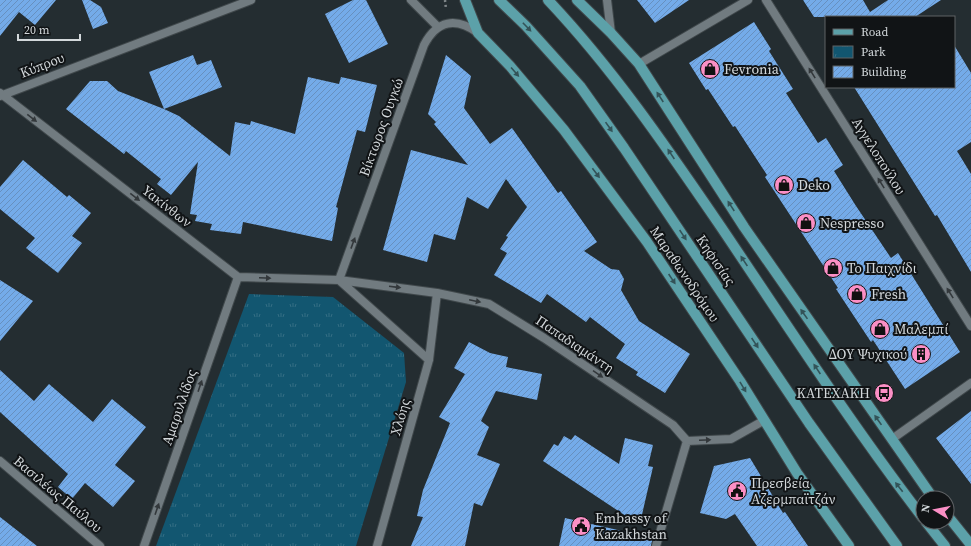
<svg xmlns="http://www.w3.org/2000/svg" width="971" height="546" font-family="'Source Serif 4',serif">
<style>
.park{fill:url(#park-tufts)}
.building{fill:url(#building-hatch)}
.lines{fill:none;stroke-linecap:round;stroke-linejoin:round}
.pedestrian-casing{stroke:#40484b;stroke-width:10}
.minor-casing{stroke:#40484b;stroke-width:10}
.tertiary-casing{stroke:#40484b;stroke-width:10}
.primary-casing{stroke:#40484b;stroke-width:12}
.path{stroke:#80878a;stroke-width:2.5;stroke-dasharray:2 3;stroke-linecap:butt}
.pedestrian{stroke:#717b80;stroke-width:8}
.minor{stroke:#717b80;stroke-width:8}
.tertiary{stroke:#717b80;stroke-width:8}
.primary{stroke:#5ca1a9;stroke-width:10}
.oneway{fill:#335358}
.oneway2{fill:#33383b}
.labels{text-anchor:middle;stroke-width:4;stroke-linejoin:round;paint-order:stroke}
.street-label{font-size:14px;fill:#d3d8db;stroke:#111416}
.poi-label{font-size:14px;fill:#d3d8db;stroke:#111416;text-anchor:start}
</style>
<defs>
<pattern id="park-tufts" width="24" height="20" patternUnits="userSpaceOnUse"><rect width="24" height="20" fill="#125670"/><path d="M3 7l-1-3M5 7V3M7 7l1-3M15 17l-1-3M17 17v-4M19 17l1-3" fill="none" stroke="#346e84"/></pattern>
<pattern id="building-hatch" width="6" height="6" patternUnits="userSpaceOnUse"><rect width="6" height="6" fill="#74abe9"/><path d="M-1 1l2-2M0 6l6-6M5 7l2-2" fill="none" stroke="#6790bf"/></pattern>
</defs>
<rect width="100%" height="100%" fill="#242d31"/>
<path class="park" d="M249,294l84,3 71,56 2,29 -50,164h-200z"/>
<path class="building" d="M0,0h56l-21,25 -16,-13 -19,24z
M82,0h8l11,7 7,16 -15,6z
M353,0h13l22,44 -39,19 -24,-49z
M637,0h52l-34,23z
M803,0h60l7,12 18,-12h53l-26,17h-101z
M754,22l17,27 -2,2 24,38 -7,4 32,50 8,-5 17,27 -9,6 22,35 35,52 7,-5 62,99 -55,37 -32,-49 -2,2 -35,-53 2,-1 -73,-111 2,-2 -32,-49 -2,1 -25,-38 -2,1 -17,-27z
M954,45l17,28v69l-14,9 14,23v98l-34,-57 -2,1 -81,-129h100z
M193,55l4,10 14,-5 11,27 -58,22 15,7 51,40 5,-34 15,3 1,-4 44,13 13,-57 31,7 2,-7 36,8 -12,47 -8,-2 -21,77 2,1 -6,33 -89,-19 -2,12 -31,-4 2,-6 -17,-3 2,-6 -7,-1 8,-52 -27,33 -14,-11 4,-5 -35,-28 -2,3 -58,-45 24,-28h17l11,10 46,18 -15,-37z
M446,55l25,21 -7,32 26,36 22,-16 46,65 3,-2 36,51 -13,9 27,18 8,1 5,9 -3,11 18,31 51,33 -25,39 -29,-18 2,-3 -22,-14 9,-14 -35,-27 -4,5 -39,-28 -6,9 -47,-28 13,-22 -7,-4 8,-12 -2,-1 21,-29 -21,-28 -18,30 -21,-12 -12,43 -21,-6 -7,28 -44,-12 28,-100 57,15 -34,-41 2,-2 -8,-8z
M23,160l44,37 2,-2 22,18 -19,23 10,7 -24,30 -32,-25 9,-10 -35,-29v-22z
M0,280l33,21 -33,40z
M469,342l21,11 18,4 -2,10 36,7 -5,26 -41,-9 -15,30 8,6 -12,28 23,9 -18,42 -8,-3 -9,43h-54l12,-29 -6,-1 6,-26 27,-67 -11,-6 26,-43 -11,-6z
M0,370l34,31 15,-17 44,38 19,-23 34,28 -31,38 20,16 -22,26 -28,-24 -13,16 -14,-12 10,-13 -68,-62z
M971,411v73l-35,-46z
M575,435l44,29 6,-26 28,7 -5,21 5,1 -12,52 -5,-1 -1,4 -92,-61 11,-17 4,2 6,-10 7,4z
M750,458l33,55 2,-1 23,34h-51l-22,-32 -9,5 -26,-6 14,-47z
M0,517l37,29h-37z
M565,518l88,20 -2,8h-92z"/>
<g class="lines">
<g class="pedestrian-casing">
<path id="pedestrian" d="M411,0l27,27"/>
</g>
<g class="minor-casing">
<path id="minor" d="M766,0l205,326
M639,64l109,-64
M0,93l238,184 101,3 98,13 52,11 55,34 129,87 14,16 44,-2 32,-18
M0,96l251,-96
M429,360l-90,-80 85,-235c13,-25 32,-28 54,-12
M892,439l79,-56
M144,546l94,-269
M377,546l52,-186 8,-67
M656,546l31,-105"/>
</g>
<g class="tertiary-casing">
<path id="tertiary" d="M607,0l4,33
M0,461l100,85"/>
</g>
<g class="primary-casing">
<path id="primary" d="M465,0l13,33 32,33 54,64 83,112 93,139 57,92 52,73
M499,0l27,26 54,60 44,62 185,275 88,123
M548,0c66,70 119,148 173,227 66,98 130,197 202,291
M577,0l34,33 28,31 105,163 189,271
M947,515l24,30
M926,522l19,24"/>
</g>
<path class="path" d="M445,0l1,9"/>
<use href="#pedestrian" class="pedestrian"/>
<use href="#minor" class="minor"/>
<use href="#tertiary" class="tertiary"/>
<use href="#primary" class="primary"/>
</g>
<defs><path id="oneway-solid" d="M-6-.8H1V-3.2L6.5 0L1 3.2V.8H-6Z"/></defs>
<g class="oneway">
<use href="#oneway-solid" transform="translate(527 27) rotate(46)"/>
<use href="#oneway-solid" transform="translate(515 72) rotate(49)"/>
<use href="#oneway-solid" transform="translate(660 97) rotate(-123)"/>
<use href="#oneway-solid" transform="translate(609 127) rotate(55)"/>
<use href="#oneway-solid" transform="translate(671 154) rotate(-124)"/>
<use href="#oneway-solid" transform="translate(596 173) rotate(53)"/>
<use href="#oneway-solid" transform="translate(731 206) rotate(-123)"/>
<use href="#oneway-solid" transform="translate(683 235) rotate(56)"/>
<use href="#oneway-solid" transform="translate(744 261) rotate(-124)"/>
<use href="#oneway-solid" transform="translate(672 279) rotate(56)"/>
<use href="#oneway-solid" transform="translate(804 314) rotate(-125)"/>
<use href="#oneway-solid" transform="translate(755 343) rotate(56)"/>
<use href="#oneway-solid" transform="translate(817 369) rotate(-124)"/>
<use href="#oneway-solid" transform="translate(743 387) rotate(59)"/>
<use href="#oneway-solid" transform="translate(878 420) rotate(-125)"/>
<use href="#oneway-solid" transform="translate(899 487) rotate(-128)"/>
</g>
<g class="oneway2">
<use href="#oneway-solid" transform="translate(812 73) rotate(-122)"/>
<use href="#oneway-solid" transform="translate(32 118) rotate(38)"/>
<use href="#oneway-solid" transform="translate(881 183) rotate(-122)"/>
<use href="#oneway-solid" transform="translate(135 197) rotate(38)"/>
<use href="#oneway-solid" transform="translate(353 243) rotate(-70)"/>
<use href="#oneway-solid" transform="translate(265 278) rotate(2)"/>
<use href="#oneway-solid" transform="translate(395 287) rotate(7)"/>
<use href="#oneway-solid" transform="translate(950 293) rotate(-122)"/>
<use href="#oneway-solid" transform="translate(475 301) rotate(12)"/>
<use href="#oneway-solid" transform="translate(598 374) rotate(34)"/>
<use href="#oneway-solid" transform="translate(200 386) rotate(-71)"/>
<use href="#oneway-solid" transform="translate(705 440) rotate(-2)"/>
<use href="#oneway-solid" transform="translate(157 509) rotate(-71)"/>
</g>
<defs>
<g id="shop-disc" transform="scale(1)"><circle r="9.5" fill="#fb8fc5" stroke="#111416"/><path d="M-5-2.5h2.3a2.7 3.5 0 0 1 5.4 0H5L5.5 6h-11ZM-1.5-2.5h3a1.5 2.3 0 0 0-3 0Z" fill="#111"/></g>
<g id="building-disc" transform="scale(1)"><circle r="9.5" fill="#fb8fc5" stroke="#111416"/><path d="M-4-6H4V6H1V3H-1V6H-4ZM-2.5-4.3h1.7v1.8h-1.7ZM.8-4.3h1.7v1.8H.8ZM-2.5-1h1.7V.8h-1.7ZM.8-1h1.7V.8H.8Z" fill="#111"/></g>
<g id="bus-disc" transform="scale(1)"><circle r="9.5" fill="#fb8fc5" stroke="#111416"/><path d="M-5-6H5V4H4V6H2V4H-2V6H-4V4H-5ZM-3.5-4V0h7V-4ZM-3.5 1.2v1.5H-2V1.2ZM2 1.2v1.5H3.5V1.2Z" fill="#111"/></g>
<g id="civic-disc" transform="scale(1)"><circle r="9.5" fill="#fb8fc5" stroke="#111416"/><path d="M-.6-6.5H3V-4.5H.6V-3L4-1V1h2V6H-6V1h2V-1L-.6-3ZM-1.2 2.5V6h2.4V2.5Z" fill="#111"/></g>
</defs>
<g fill-rule="evenodd">
<use href="#shop-disc" x="710" y="69"/>
<use href="#shop-disc" x="784" y="185"/>
<use href="#shop-disc" x="806" y="223"/>
<use href="#shop-disc" x="833" y="268"/>
<use href="#shop-disc" x="857" y="294"/>
<use href="#shop-disc" x="880" y="329"/>
<use href="#building-disc" x="921" y="354"/>
<use href="#bus-disc" x="884" y="393"/>
<use href="#civic-disc" x="737" y="491"/>
<use href="#civic-disc" x="581" y="526"/>
</g>
<g class="labels">
<g class="street-label">
<text transform="translate(42 65) rotate(-21)" y="5">Κύπρου</text>
<text transform="translate(381 127) rotate(-70)" y="5">Βίκτωρος Ουγκώ</text>
<text transform="translate(879 156) rotate(58)" y="5">Αγγελοπούλου</text>
<text transform="translate(167 206) rotate(38)" y="5">Υακίνθων</text>
<text transform="translate(716 260) rotate(56)" y="5">Κηφισίας</text>
<text transform="translate(685 274) rotate(56)" y="5">Μαραθωνοδρόμου</text>
<text transform="translate(575 344) rotate(34)" y="5">Παπαδιαμάντη</text>
<text transform="translate(179 407) rotate(-71)" y="5">Αμαρυλλίδος</text>
<text transform="translate(400 417) rotate(-74)" y="5">Χλόης</text>
<text transform="translate(58 494) rotate(40)" y="5">Βασιλέως Παύλου</text>
</g>
<g class="poi-label">
<text x="724" y="74">Fevronia</text>
<text x="798" y="190">Deko</text>
<text x="820" y="228">Nespresso</text>
<text x="847" y="273">Το Παιχνίδι</text>
<text x="871" y="299">Fresh</text>
<text x="894" y="334">Μαλεμπί</text>
<text x="907" y="359" text-anchor="end">ΔΟΥ Ψυχικού</text>
<text x="870" y="398" text-anchor="end">ΚΑΤΕΧΑΚΗ</text>
<text x="751" y="488">Πρεσβεία<tspan x="751" dy="16">Αζερμπαϊτζάν</tspan></text>
<text x="595" y="523">Embassy of<tspan x="595" dy="16">Kazakhstan</tspan></text>
</g>
</g>
<rect x="825" y="16" width="130" height="72" fill="#111416" stroke="#5f6265"/>
<rect x="833" y="29" width="20" height="6" fill="#5ca1a9" stroke="#5f6265"/>
<text x="861" y="36" font-size="12" fill="#d3d8db">Road</text>
<rect x="833" y="46" width="20" height="12" fill="url(#park-tufts)" stroke="#5f6265"/>
<text x="861" y="56" font-size="12" fill="#d3d8db">Park</text>
<rect x="833" y="66" width="20" height="12" fill="url(#building-hatch)" stroke="#5f6265"/>
<text x="861" y="76" font-size="12" fill="#d3d8db">Building</text>
<g transform="translate(935 510) rotate(280)"><circle r="19" fill="#111416" stroke="#5f6265"/>
<path d="M0-3L7 15L0 10L-7 15Z" fill="#fb8fc5"/>
<text y="-6" font-size="11" font-weight="bold" text-anchor="middle" fill="#d3d8db">N</text>
</g>
<path d="M18 34v6h62v-6" fill="none" stroke="#d3d8db" stroke-width="2"/>
<text x="24" y="34" font-size="12" fill="#d3d8db" stroke="#111416" stroke-width="3" paint-order="stroke">20 m</text>
</svg>
